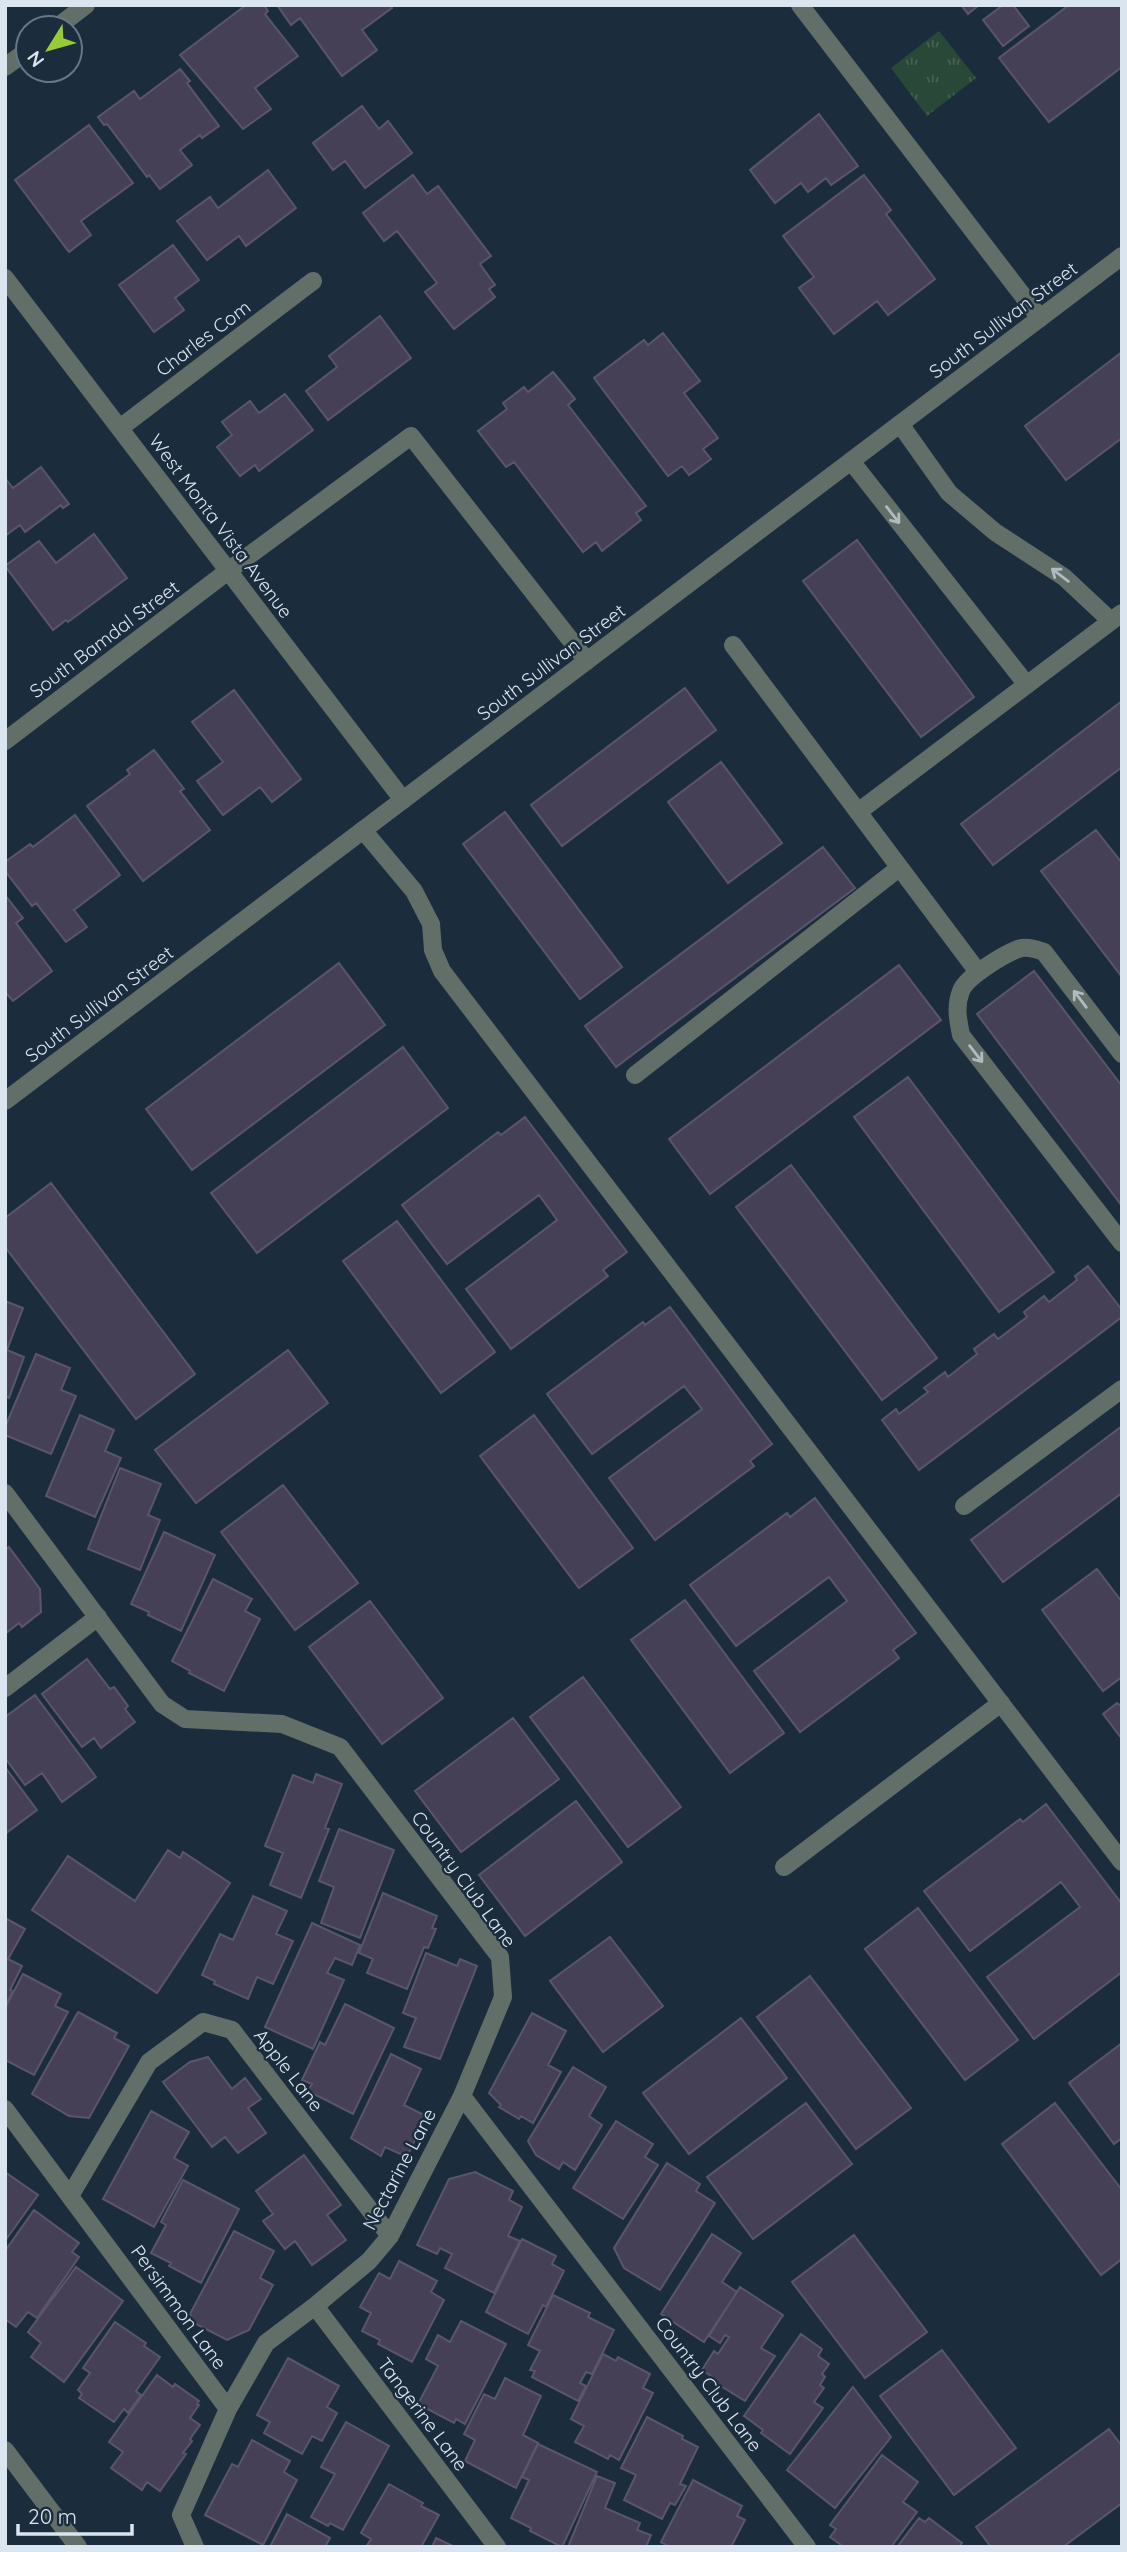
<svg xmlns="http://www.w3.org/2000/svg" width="1127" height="2552" font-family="Quicksand,sans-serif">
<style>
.grass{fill:url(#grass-tufts)}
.building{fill:#454056;stroke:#5a556c;stroke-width:2}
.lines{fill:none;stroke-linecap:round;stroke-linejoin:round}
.service{stroke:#626e68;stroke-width:18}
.minor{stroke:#626e68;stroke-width:18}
.tertiary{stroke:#626e68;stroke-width:18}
.oneway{stroke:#b0bbc0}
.labels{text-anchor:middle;stroke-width:5;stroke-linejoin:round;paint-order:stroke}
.street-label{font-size:19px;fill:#dae5f0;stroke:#1b2d3d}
</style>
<defs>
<pattern id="grass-tufts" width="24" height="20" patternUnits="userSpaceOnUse" patternTransform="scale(1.75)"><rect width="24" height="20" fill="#294838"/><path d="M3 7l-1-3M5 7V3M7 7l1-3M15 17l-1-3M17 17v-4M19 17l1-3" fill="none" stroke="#476255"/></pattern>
</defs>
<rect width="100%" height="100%" fill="#1b2d3d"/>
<path class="grass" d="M939,31l37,47 -49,38 -36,-48z"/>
<path class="building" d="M246,5h18l4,6 -3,3 33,42 -43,32 16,21 -28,20 -63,-74z
M277,5h113l2,3 -30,22 15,20 -35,26 -42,-58 -9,7z
M961,5h18l-11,9z
M1003,5h10l16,21 -26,20 -20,-26z
M1069,5h53v62l-73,55 -50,-64z
M180,69l10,12 -3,2 32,43 -17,12 -2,-3 -20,15 12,15 -32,24 -11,-14 -2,2 -40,-53 -3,1 -6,-8 36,-26 6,8z
M362,106l17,23 9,-8 24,32 -47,35 -20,-27 -12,9 -20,-27z
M819,114l39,52 -27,19 -5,-7 -18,14 -7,-9 -26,20 -25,-33z
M89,125l44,58 -52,38 10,14 -22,17 -54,-72z
M268,170l28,38 -50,38 -7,-10 -32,24 -30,-39 33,-24 8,11z
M413,175l14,19 11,-8 53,70 -11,8 15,21 -6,4 6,8 -41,32 -29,-37 12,-9 -40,-52 -13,10 -21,-28z
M864,175l27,35 -5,4 49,65 -47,36 -11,-14 -43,33 -35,-46 15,-11 -31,-41z
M173,245l26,35 -24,18 9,12 -30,22 -35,-47z
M380,316l31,42 -83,62 -22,-29 31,-24 -8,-11z
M663,333l37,48 -16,12 34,45 -15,11 8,10 -22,16 -7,-9 -14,10 -74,-98 50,-38 4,5z
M1122,352v86l-56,42 -41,-54z
M553,372l22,27 -7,6 78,101 -10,7 5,7 -39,31 -6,-9 -13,10 -69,-90 -8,5 -28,-36 29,-22 -4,-6 21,-16 4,5z
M285,394l28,36 -54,41 -4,-6 -15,11 -23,-29 15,-12 -10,-13 28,-21 9,12z
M41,467l28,37 -6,4 -2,-3 -36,27 -5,-7 -15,11v-58l8,10z
M94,534l33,44 -59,44 -2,-2 -13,10 -48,-64 34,-25 17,22z
M857,540l117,157 -53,40 -118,-156z
M685,688l31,42 -154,116 -31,-41z
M234,690l67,89 -29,23 -12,-15 -37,28 -26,-34 26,-19 -31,-40z
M1122,701v66l-129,98 -32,-41z
M154,750l30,39 -4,2 30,39 -67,51 -56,-75 43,-32 -3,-4z
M721,762l61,81 -54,40 -60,-81z
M505,812l117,155 -42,32 -117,-155z
M75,815l45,60 -46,35 13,17 -21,15 -30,-39 -4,3 -27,-35v-9l25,-18 3,3z
M1096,830l26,33v114l-81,-106z
M823,847l32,41 -239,179 -31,-41z
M5,895l18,23 -7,5 36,48 -39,30 -8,-9z
M339,963l46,62 -193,145 -46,-61z
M899,965l42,55 -231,174 -41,-55z
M1034,971l88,115v120l-145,-192z
M403,1047l45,61 -191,145 -46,-60z
M908,1077l146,195 -55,40 -145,-195z
M525,1117l102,135 -24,18 5,6 -97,73 -45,-60 91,-69 -18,-25 -92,69 -45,-59 96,-73 3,3z
M791,1165l146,193 -55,42 -146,-193z
M51,1183l144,191 -59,45 -131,-172v-29z
M397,1221l98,131 -54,41 -98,-132z
M1088,1266l34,44v7l-203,153 -37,-50 14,-11 3,5 29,-22 -4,-4 21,-16 3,5 29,-23 -3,-5 20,-15 4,5 29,-22 -3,-5 20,-16 5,6 28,-22 -2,-4z
M5,1301l18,7 -16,42 17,7 -15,41 -4,-2z
M670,1307l102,137 -22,17 4,5 -99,74 -46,-62 93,-69 -18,-23 -92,68 -45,-60 96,-72 2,3z
M288,1350l40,53 -132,100 -41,-53z
M36,1354l34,14 -9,22 15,6 -25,58 -46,-19v-8z
M80,1415l34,15 -9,21 16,7 -26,59 -49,-21z
M534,1415l99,133 -54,40 -99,-132z
M1122,1426v67l-119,89 -32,-42z
M120,1468l41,16 -13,31 12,5 -20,50 -52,-21z
M283,1485l75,98 -63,47 -74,-98z
M815,1498l101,135 -23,17 6,8 -99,74 -46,-61 93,-70 -18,-24 -93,69 -46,-61 97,-72 3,4z
M164,1532l51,23 -34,76 -33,-16 1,-3 -18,-8z
M9,1547l31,42 1,23 -19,15 -3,-4 -14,11v-84z
M1097,1569l25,33v75l-19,14 -61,-81z
M213,1579l39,20 -7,12 15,8 -36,72 -35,-18 1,-2 -18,-10z
M685,1600l99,133 -54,40 -99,-133z
M370,1601l73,97 -61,46 -73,-97z
M87,1659l23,30 4,-2 14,19 -3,3 10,13 -34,26 -7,-10 -12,9 -40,-53z
M583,1677l98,130 -53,40 -98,-130z
M35,1695l61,82 -34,25 -20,-29 -17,12 -20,-27v-41z
M1117,1703l5,4v32l-19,-25z
M513,1718l46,61 -98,73 -46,-61z
M5,1767l32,43 -32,24z
M316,1774l26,10 -17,44 4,1 -28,69 -31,-13 13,-32 -18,-7 28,-71 20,8z
M576,1801l46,61 -97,74 -46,-61z
M1046,1804l76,100v68l-88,67 -47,-62 93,-70 -19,-25 -91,69 -46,-60 96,-72 3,3z
M339,1829l55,21 -34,88 -39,-15 13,-36 -15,-6z
M168,1850l12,8 3,-6 47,31 -73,110 -125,-83 36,-54 67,45z
M383,1893l54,23 -5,12 4,1 -8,19 -4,-1 -17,42 -40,-16 6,-14 -14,-6z
M253,1896l34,15 -11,23 17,7 -20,43 -16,-7 -9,22 -34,-15 1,-3 -13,-6 18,-41 13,6z
M918,1908l100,132 -53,40 -100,-131z
M5,1918l20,11 -17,30 14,7 -12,24 3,1 -8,15z
M312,1923l48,22 -8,20 -17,-7 -8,15 17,7 -31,69 -48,-22z
M610,1937l53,69 -60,46 -53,-71z
M426,1953l31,13 3,-7 17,7 -37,93 -36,-12 12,-29 -13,-5z
M23,1974l38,20 -6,12 13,6 -34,63 -29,-15v-52z
M810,1976l101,132 -55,41 -99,-132z
M345,2004l49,24 -41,86 -45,-23 4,-7 -10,-4 18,-38 5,3z
M78,2012l39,21 -3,5 15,8 -40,72 -20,-2 -37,-22z
M532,2013l34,18 -18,34 13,7 -28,51 -12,-7 -2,3 -20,-12 2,-2 -12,-12z
M741,2018l46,60 -98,76 -46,-61z
M1122,2043v95l-8,6 -45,-61z
M391,2054l30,15 -17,36 22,11 -19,41 -22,-10 -4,9 -30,-18z
M208,2057l24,32 13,-11 16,21 -13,9 18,25 -28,20 -13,-16 -13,10 -49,-65 27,-20z
M573,2067l33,20 -17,29 13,9 -27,45 -12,-8 -4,7 -23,-14 -8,-14z
M806,2103l46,61 -99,75 -46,-62z
M1055,2103l67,87v69l-21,16 -99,-131z
M151,2111l38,21 -15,26 14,8 -34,61 -51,-28z
M616,2121l37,23 -8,13 13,8 -35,54 -50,-31z
M304,2155l37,50 -14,10 19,25 -34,25 -17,-24 -10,8 -22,-28 10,-7 -17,-23z
M667,2163l33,21 -4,7 19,12 -55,87 -36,-22 -10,-20z
M5,2172l33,23 -33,46z
M475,2172l38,19 -4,9 13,7 -14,29 12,5 -26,52 -49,-25 7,-14 -12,-6 -3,6 -20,-9 32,-66z
M183,2180l56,29 -38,74 -32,-17 2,-3 -20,-10 15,-28 -5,-3z
M34,2210l45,33 -7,9 7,5 -42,61 -9,-6 -12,15 -11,-8v-68z
M234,2231l40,20 -14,27 13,7 -24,45 -22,10 -31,-16 -6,-10z
M712,2234l29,19 -19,29 15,10 -33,50 -43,-28z
M854,2235l73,97 -62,46 -73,-96z
M522,2239l34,17 -4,8 12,7 -18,36 -3,-2 -15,29 -42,-22z
M399,2261l38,20 -6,11 13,8 -32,62 -34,-18 2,-4 -18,-9 9,-18 -11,-6 19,-34 11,6z
M76,2267l47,34 -59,81 -33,-25 10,-14 -13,-11z
M740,2287l43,28 -22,33 14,8 -30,45 -29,-18 1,-3 -15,-10 12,-19 4,3 11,-17 -4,-2 -5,8 -11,-7z
M553,2295l37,18 -2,4 26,13 -22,44 -6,-2 -6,11 6,3 -8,15 -46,-24 3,-6 -5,-1 10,-19 -12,-6z
M461,2321l45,23 -41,80 -9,-5 -2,4 -36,-19 20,-38 -12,-7 12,-24 12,7z
M115,2322l31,21 -2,3 16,11 -24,34 5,4 -13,18 -4,-4 -10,13 -35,-24 3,-4 -4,-4 12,-17 -7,-5z
M801,2334l21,15 -4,7 11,8 -7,10 3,3 -5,8 4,3 -10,14 9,6 -33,46 -29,-21 2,-3 -19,-14z
M942,2350l74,98 -62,47 -74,-99z
M603,2354l13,7 2,-4 32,17 -7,14 10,5 -34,67 -9,-5 -2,4 -33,-17 9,-16 -13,-7z
M288,2358l51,28 -12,21 10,6 -15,28 -10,-5 -10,18 -38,-21 6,-11 -13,-7z
M157,2375l16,12 2,-3 24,17 -2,3 2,1 -9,13 10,7 -10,14 2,2 -9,12 3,1 -26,37 -13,-9 -5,8 -31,-22 12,-16 -14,-10z
M505,2378l36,18 -18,39 15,8 -22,45 -51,-27 10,-21 -11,-6 20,-40 11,5z
M853,2387l38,50 -56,71 -48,-38z
M647,2417l36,19 -1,3 16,8 -18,37 6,2 -11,19 -5,-2 -8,16 -38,-19 12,-25 -15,-7z
M346,2422l43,24 -46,84 -13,-7 -2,3 -17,-9 24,-43 -14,-7z
M1109,2429l13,17v57l-59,44h-72l-15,-20z
M252,2440l38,21 -6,11 13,8 -34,65 -58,-30 27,-51 6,3z
M538,2444l59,28 -35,75 -32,-16 1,-3 -20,-10 18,-38 -7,-3z
M882,2455l36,27 -15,20 14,10 -26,35h-47l-14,-10 6,-8 -6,-4z
M597,2476l18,7 -10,25 35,15 -3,7 14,5 -5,12h-78z
M693,2480l49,26 -5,10 8,4 -14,27h-61l-9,-5z
M389,2484l34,19 -2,3 18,9 -18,32h-55l5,-8 -10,-6z
M287,2514l43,24 -5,9h-55z
M919,2518l6,4 4,-4 33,25 -3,4h-62z
M436,2538l19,9h-23z"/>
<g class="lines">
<path class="service" d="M800,5l240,313
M900,424l49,69 46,39 69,45 47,44
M851,461l176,224
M228,571l183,-135 176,225
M733,645l245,327
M858,812l264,-199
M363,830l51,61 17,33 2,26 9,21 680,891
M1122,1054l-78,-102c-8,-3 -18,-6 -26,-3 -15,6 -52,28 -57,42 -6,15 -3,29 0,44l161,208
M635,1075l264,-207
M964,1506l158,-117
M784,1867l217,-164"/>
<path class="minor" d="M56,28l30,-23
M5,67l23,-17
M5,278l398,522
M120,428l193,-147
M5,741l223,-170
M5,1493l157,211 23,15 97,5 58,23 160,210 3,40 -41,99 345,451
M5,1688l93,-71
M5,2109l223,300 -47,106 14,32
M70,2196l79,-134 54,-40 29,8 158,206
M315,2306l182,241
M228,2409l38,-66 49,-37 54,-45 21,-25 72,-140"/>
<path class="tertiary" d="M5,1101l1117,-845
M5,2450l73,97"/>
</g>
<defs><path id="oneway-shaft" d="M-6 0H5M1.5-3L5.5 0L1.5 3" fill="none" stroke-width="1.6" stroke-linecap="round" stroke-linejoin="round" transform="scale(1.75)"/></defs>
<g class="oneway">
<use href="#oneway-shaft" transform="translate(893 515) rotate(52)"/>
<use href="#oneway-shaft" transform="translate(1060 575) rotate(-143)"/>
<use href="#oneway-shaft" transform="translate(1080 999) rotate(-127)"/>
<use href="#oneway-shaft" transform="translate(976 1054) rotate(52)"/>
</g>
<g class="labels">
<g class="street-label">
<text transform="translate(1003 320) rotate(-37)" y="7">South Sullivan Street</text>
<text transform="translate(203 338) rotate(-37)" y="7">Charles Com</text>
<text transform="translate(221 526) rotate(53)" y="7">West Monta Vista Avenue</text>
<text transform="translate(104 639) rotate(-37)" y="7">South Bamdal Street</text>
<text transform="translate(551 662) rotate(-37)" y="7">South Sullivan Street</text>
<text transform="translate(99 1004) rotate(-37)" y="7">South Sullivan Street</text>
<text transform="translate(464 1879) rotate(54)" y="7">Country Club Lane</text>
<text transform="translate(289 2070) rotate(52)" y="7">Apple Lane</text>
<text transform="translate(399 2169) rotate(-62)" y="7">Nectarine Lane</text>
<text transform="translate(179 2307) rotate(54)" y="7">Persimmon Lane</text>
<text transform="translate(709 2384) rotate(53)" y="7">Country Club Lane</text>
<text transform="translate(423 2414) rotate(53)" y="7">Tangerine Lane</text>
</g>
</g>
<rect width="1127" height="2552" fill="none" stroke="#dae5f0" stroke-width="14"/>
<g transform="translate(49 49) rotate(233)"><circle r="33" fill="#1b2d3d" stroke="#677785" stroke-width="2"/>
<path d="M0-5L12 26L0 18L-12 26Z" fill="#98cb36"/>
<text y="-10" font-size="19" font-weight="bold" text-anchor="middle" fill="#dae5f0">N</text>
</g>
<path d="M18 2524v10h114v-10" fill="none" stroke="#dae5f0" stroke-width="3.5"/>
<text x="28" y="2524" font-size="21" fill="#dae5f0" stroke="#1b2d3d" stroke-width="5" paint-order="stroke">20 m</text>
</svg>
